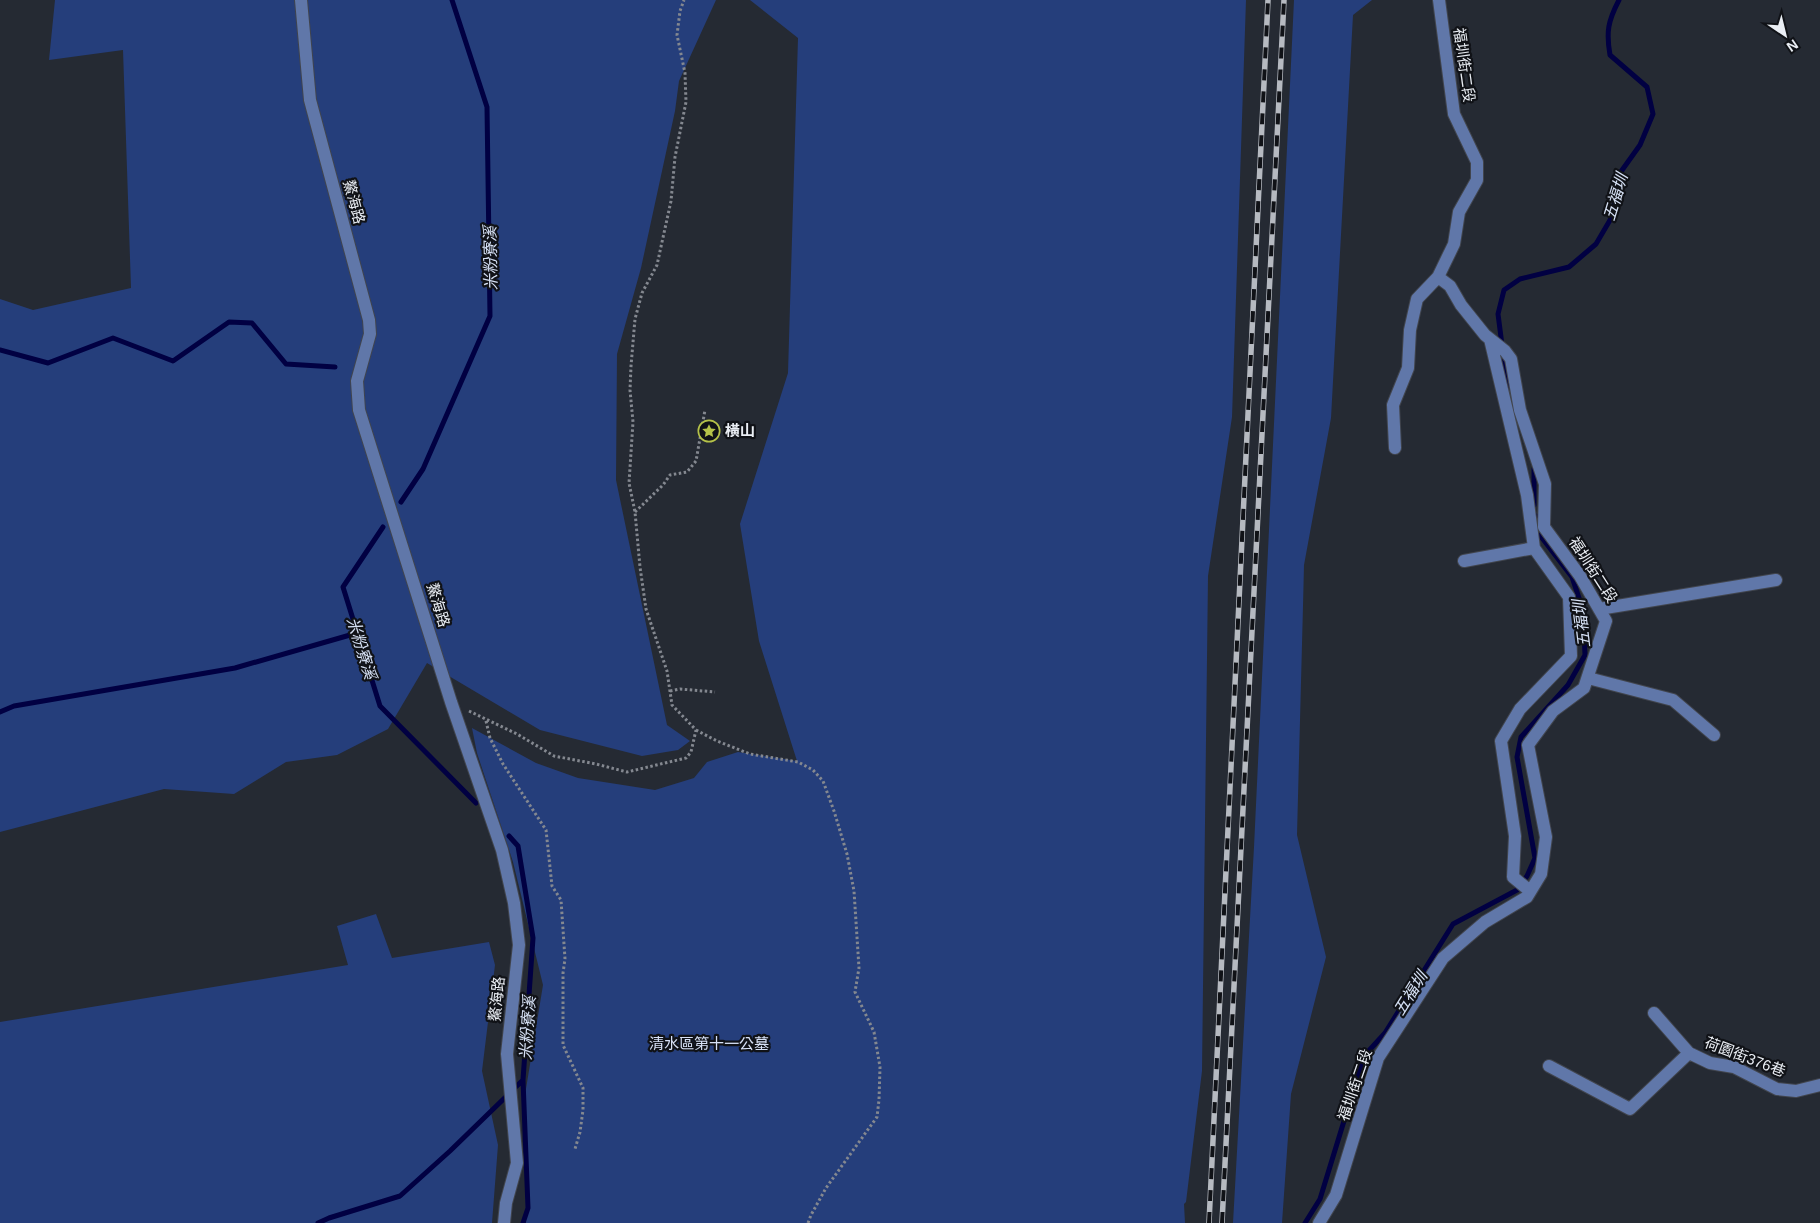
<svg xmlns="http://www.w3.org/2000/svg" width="1820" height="1223" font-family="Helvetica,'Noto Sans TC',sans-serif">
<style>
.green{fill:#253e7b}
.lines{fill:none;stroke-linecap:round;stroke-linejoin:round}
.stream{stroke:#010042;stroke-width:5}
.minor-casing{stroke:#41454e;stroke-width:14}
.path{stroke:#848890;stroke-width:3;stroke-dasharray:2.5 2.5;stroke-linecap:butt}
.minor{stroke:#6077a9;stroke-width:12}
.rail-casing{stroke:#b6bac1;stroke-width:5.5}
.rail{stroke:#101217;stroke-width:4;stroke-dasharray:11;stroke-linecap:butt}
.labels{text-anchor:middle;stroke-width:4.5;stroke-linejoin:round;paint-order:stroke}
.street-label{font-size:15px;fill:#eaeef4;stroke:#101217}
.poi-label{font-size:15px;font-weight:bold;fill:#eaeef4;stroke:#101217;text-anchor:start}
.park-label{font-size:15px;fill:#d7e1f6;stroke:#101217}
.water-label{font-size:16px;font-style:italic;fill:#d6e1f5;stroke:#101217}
</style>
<rect width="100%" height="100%" fill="#252a33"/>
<path class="green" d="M55,0h661l-37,81 -4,30 -34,157 -24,86 -1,126 51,245 23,16 -12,9 -36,6 -102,-26 -113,-67 -39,66 -51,26 -51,7 -52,32 -70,-5 -164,43v-533l33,11 98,-22 -8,-238 -74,10z
M750,0h496l-14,417 -24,159 -6,495 -16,131 -2,2 1,19h-659l-1,-128 18,-110 -30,-123 -36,-109 -5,-25 64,35 42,15 77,12 39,-12 13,-16 31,-10 59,9 -38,-120 -19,-117 48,-151 10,-335z
M1294,0h78l-19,15 -22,403 -27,147 -1,41 -6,229 29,122 -35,137 -9,129h-49l21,-376z
M376,914l16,44 97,-16 6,23 -13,106 16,74 -6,78h-492v-201l348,-57 -11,-39z"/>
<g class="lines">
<path class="stream" d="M1502,345l-4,-31 6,-24 16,-11 49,-12 27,-23 17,-29 7,-42 20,-28 13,-31 -6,-27 -37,-32c-4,-23 -2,-34 9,-55
M0,350l48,13 65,-25 60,23 56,-39 23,1 34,41 49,3
M1504,356l3,27 6,18
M1534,469v36
M401,502l22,-33 67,-153 -3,-209 -35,-107
M383,527l-40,60 37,119 96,97
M0,712l14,-6 221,-38 122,-35
M509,836l9,10 15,92 -10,142 5,128 -5,15
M318,1223l11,-5 71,-22 50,-45 73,-71
M1305,1223l15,-24 44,-143 21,-23 68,-109 64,-34 10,-14 8,-18 -18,-101 4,-20 47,-52 17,-30 -2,-45 -11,-33 -33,-43 -3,-18"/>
<g class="minor-casing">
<path id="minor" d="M301,0l9,100 59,220 1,14 -13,47 2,29 92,292 51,148 12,53 5,42 -12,109 10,109 -11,40 -2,20
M1490,339l37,156 7,53 35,49 2,59 -51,53 -19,32 14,95 -2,41 17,14
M1395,448l-2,-43 15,-37 2,-38 7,-31 21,-22
M1464,561l70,-13
M1599,609l177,-29
M1588,678l85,22 41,35
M1654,1013l35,40 21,10 24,4 43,22 19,2 24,-6
M1549,1066l81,43 59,-56
M1319,1223l17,-28 42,-137 65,-100 42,-36 42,-25 14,-23 5,-37 -18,-92 25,-34 31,-23 22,-67 -26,-45 -36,-49 1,-43 -25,-74 -9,-51 -6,-8 -20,-16 -24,-30 -11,-19 -12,-9 16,-33 5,-32 18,-32v-18l-23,-48 -15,-114"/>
</g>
<path class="path" d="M635,512l28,-27 7,-10 17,-3 9,-11 9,-51
M670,691l10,-2 35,3
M469,711l48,23 37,22 42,8 31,8 59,-14 5,-6 5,-22 -24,-25 -5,-34 -21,-62 -6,-42 -5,-55 -6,-29 4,-61 -3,-32 1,-24 4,-47 7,-26 15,-28 14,-64 4,-44 11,-55 -1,-29 -8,-38 3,-24 4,-11
M486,721l4,17 13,26 43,66 6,56 9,14 4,59 -2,14v72l20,43v22l-3,22 -5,17
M696,730l21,11 33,13 48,8 15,8 10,11 11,30 13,43 7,37 5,77 -4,24 19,40 6,35 -1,33 -2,17 -51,71 -15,27 -3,8"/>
<use href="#minor" class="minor"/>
<g class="rail-casing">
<path id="rail" d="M1209,1223l59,-1223
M1222,1223l62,-1223"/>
</g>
<use href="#rail" class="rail"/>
</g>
<defs>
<g id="sight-ring" transform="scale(1.125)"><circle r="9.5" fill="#101217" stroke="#b5c249" stroke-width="1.5"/><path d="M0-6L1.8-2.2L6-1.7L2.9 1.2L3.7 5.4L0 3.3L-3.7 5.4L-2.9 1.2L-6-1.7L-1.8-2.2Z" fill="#b5c249"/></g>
</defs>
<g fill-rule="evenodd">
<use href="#sight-ring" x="709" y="431"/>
</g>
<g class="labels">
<g class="street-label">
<text transform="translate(1464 65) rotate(82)" y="5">福圳街二段</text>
<text transform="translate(354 202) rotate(75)" y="5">鰲海路</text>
<text transform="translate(1593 570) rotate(57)" y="5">福圳街二段</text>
<text transform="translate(438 605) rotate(73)" y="5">鰲海路</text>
<text transform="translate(497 999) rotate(-84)" y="5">鰲海路</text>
<text transform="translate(1745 1057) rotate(21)" y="5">荷園街376巷</text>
<text transform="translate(1355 1085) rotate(-71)" y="5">福圳街二段</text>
</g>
<g class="poi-label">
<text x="725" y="436">橫山</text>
</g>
<g class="park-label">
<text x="709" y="1049">清水區第十一公墓</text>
</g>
<g class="water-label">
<text transform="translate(1615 197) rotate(-73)" y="6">五福圳</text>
<text transform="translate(490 258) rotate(-91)" y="6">米粉寮溪</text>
<text transform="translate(1581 624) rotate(-97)" y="6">五福圳</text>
<text transform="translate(362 648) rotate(73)" y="6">米粉寮溪</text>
<text transform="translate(1410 993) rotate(-58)" y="6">五福圳</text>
<text transform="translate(527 1028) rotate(-86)" y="6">米粉寮溪</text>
</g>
</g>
<g transform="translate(1785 35) rotate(145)" stroke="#101217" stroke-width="4" paint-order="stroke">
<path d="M0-4L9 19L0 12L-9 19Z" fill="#eaeef4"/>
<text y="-8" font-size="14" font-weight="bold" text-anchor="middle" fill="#eaeef4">N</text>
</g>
</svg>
